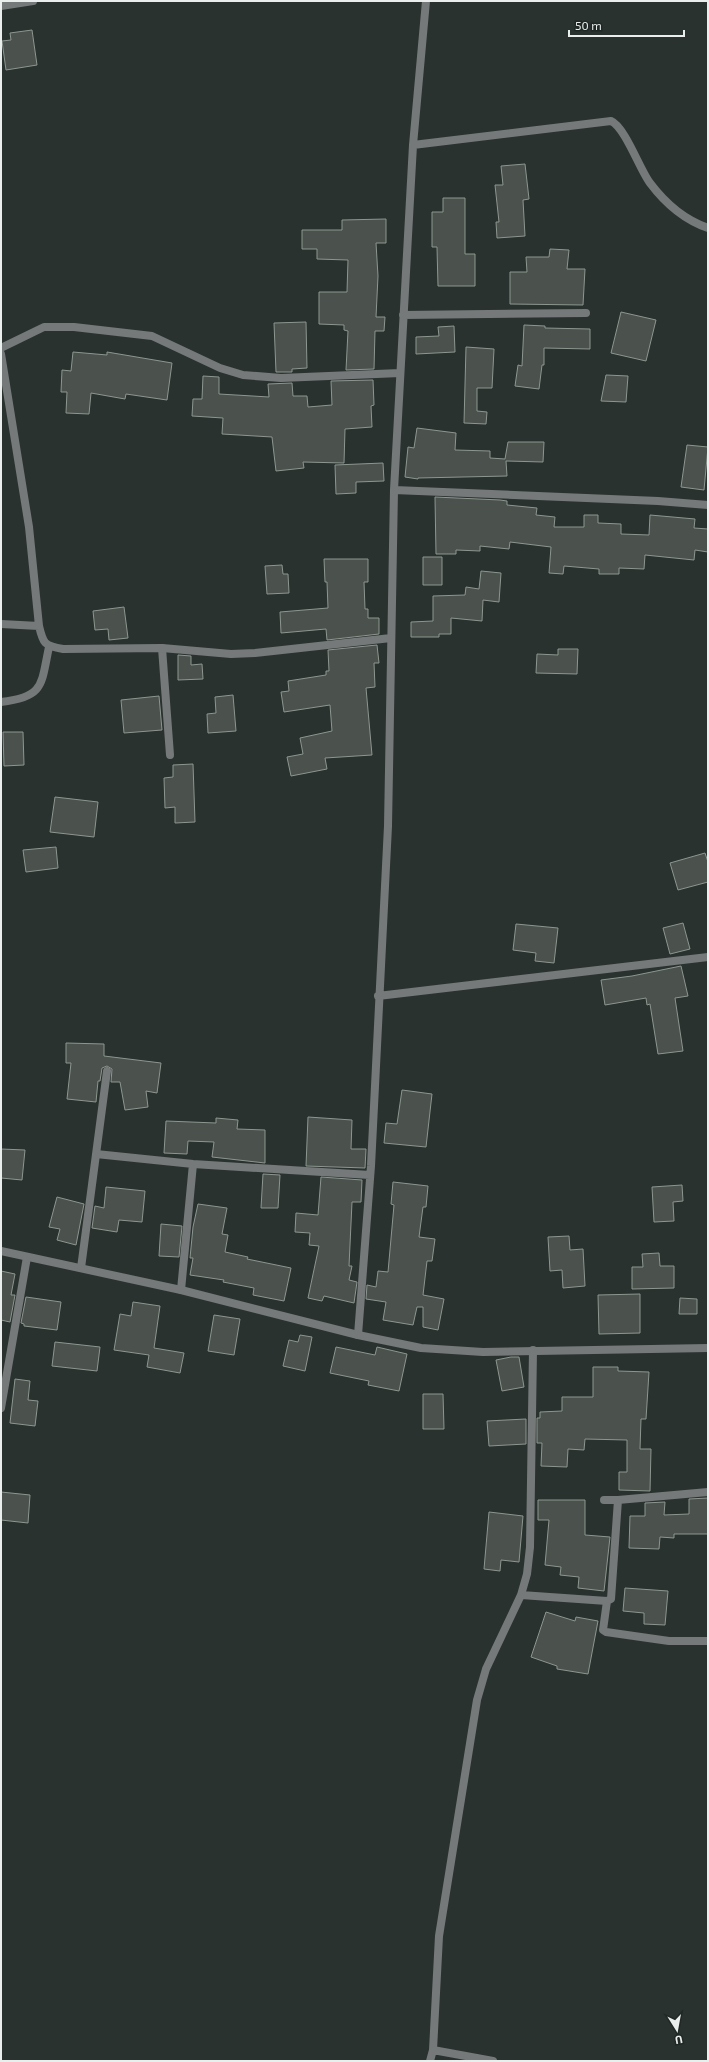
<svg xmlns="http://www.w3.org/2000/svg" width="709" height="2062" font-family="'Exo 2',sans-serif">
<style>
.building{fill:#4b524d;stroke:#8e9690}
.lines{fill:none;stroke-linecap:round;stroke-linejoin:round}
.service{stroke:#75797a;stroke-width:8}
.minor{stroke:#75797a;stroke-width:8}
.tertiary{stroke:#75797a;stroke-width:8}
</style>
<rect width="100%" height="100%" fill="#2a3230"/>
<path class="building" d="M32,30l5,35 -31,5 -4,-29 9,-1 -1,-7z
M525,164l4,35 -6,1 2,36 -28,2 -1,-16h3l-4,-37h8l-2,-19z
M443,198h22v56h10v32h-37l-1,-39h-5v-35h11z
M386,219v24h-10l2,33 -2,41h9l-1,14h-9l-1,38 -28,1 2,-39 -4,-1v-5l-25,-1v-32h28l1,-32 -31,-1v-10h-15v-19h40v-10z
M550,249l19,1 -2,19h18l-2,36 -73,-1v-32h17l-1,-15h23z
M621,312l35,8 -10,41 -35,-8z
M306,322l1,46 -15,1v3h-16l-2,-49z
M524,325l21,1v2l45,1v20l-46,-1v17h-2l-3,24 -24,-3 3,-21 4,1z
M454,326l1,26 -39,2v-17l23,-1 -1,-9z
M466,347l28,2 -2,39h-15v23l10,1 -1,12 -22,-1z
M73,352l34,3v-3l65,11 -5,37 -41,-6 -1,5 -34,-6 -2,21 -23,-1 1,-21h-6l1,-22 9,1z
M606,375l22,1 -2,26 -25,-1z
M203,376l16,1v17l50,3 -1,-13 24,-1 1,13h14l1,11 24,-2 -1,-24 42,-1 1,25 -3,1 1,21 -27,2 -1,34 -41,-1 1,6 -28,3 -4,-34 -50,-3 1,-16 -31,-2 1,-17h9z
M417,428l39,5 -1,17 35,1v7l15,1 3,-17h36l-1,20 -37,-1 1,15 -89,2v1l-13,-2 3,-30 6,1z
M687,445l21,2 -4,43 -23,-3z
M383,463l1,18 -28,1v11l-20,1 -1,-29z
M435,497l65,3 7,1v4l30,3 -1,7 19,2 -1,10h30v-12h14v8l23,1v10l28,1 1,-20 45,4 -1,9 14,1v23l-13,-2 -1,10 -49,-5 -1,14 -25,-1v6h-20v-5l-35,-3 -1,8 -14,-1 2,-26 -41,-5 -1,7 -29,-3v5l-24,-1v4h-20z
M423,557h19v28h-19z
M324,559h44v23h-4l1,27h3v9h11v16l-52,6 -1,-11 -45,4 -1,-21 48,-4 -1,-26h-2z
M282,565l1,9h5l1,19 -22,1 -2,-28z
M481,571l20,2 -2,29 -16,-2 -1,21 -31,-3v16h-12v3h-28v-15l22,-1v-25l32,-1 1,-8 13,2z
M124,607l4,31 -19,2 -1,-11 -13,1 -2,-19z
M377,645l2,18h-5l1,24 -9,1 6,67 -47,3 2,11 -36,7 -4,-19 16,-3 -3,-16 32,-7 -2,-26 -46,7 -3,-20 8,-1 -1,-10 38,-6v-4h3l-1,-21z
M558,649h20l-1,25 -41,-1 1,-19 21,1z
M178,655l13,1v9l11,-1 1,15 -25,1z
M233,695l3,36 -28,2 -1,-19 9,-1 -1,-16z
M159,696l3,34 -38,3 -3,-33z
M3,732h20l1,33 -20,1z
M193,764l2,58 -20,1v-16l-10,1 -1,-30 9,-1v-12z
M55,797l43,5 -4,35 -44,-5z
M56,847l2,21 -32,4 -3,-22z
M705,853l3,9v20l-30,8 -8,-27z
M683,923l7,26 -20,5 -7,-26z
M516,924l42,4 -4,35 -19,-2 1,-8 -23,-3z
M681,966l7,30 -13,2 8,53 -25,3 -8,-50 -3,1 -1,-7 -41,7 -4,-25 31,-4z
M66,1043l38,1v12l57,7 -4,30 -11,-2 2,16 -23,3 -5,-28h-9l1,-13 -5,-3 -5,2 -2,13h-2l-2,21 -29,-3 4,-36h-5z
M402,1090l30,4 -6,53 -42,-4 2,-20 11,1z
M308,1117l44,3 -1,29h15l-1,19 -59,-2z
M216,1118l22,2 -1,9 28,1v33l-53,-6 2,-15 -26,-1 -1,13 -23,-1 2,-32 50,2z
M1,1149l24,1 -3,30 -21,-2z
M263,1174l17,1 -2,33h-17z
M321,1177l41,3 -1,22h-9l-3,64h3l-3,14 8,2 -3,21 -30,-7 -2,5 -14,-3 11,-52 -10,-1 1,-12 -15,-1 1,-19 22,2z
M393,1182l35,4 -2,21h-3l-4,30 16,2 -3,22h-5l-4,34 21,4 -6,31 -15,-3v-20h-6l-4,18 -30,-5 3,-18 -20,-3 1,-14 9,2 2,-16 10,1 6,-67 -3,-1z
M682,1185l1,16 -10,1 1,19 -20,1 -2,-35z
M106,1187l39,4 -3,31 -23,-2 -2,12 -25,-4 3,-22 9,2z
M57,1197l27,7 -8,41 -19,-5 3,-11 -11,-2z
M198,1204l29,4 -5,26 6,1 -3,17 23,5 -1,2 44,9 -7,33 -31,-6 1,-7 -31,-6 1,-2 -34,-5 3,-17h-3l3,-31z
M161,1224l21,2 -3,31 -20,-1z
M569,1236l1,14 13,-1 2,37 -22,2 -1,-18 -12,1 -2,-34z
M659,1253l1,13h14v22l-42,1v-22h11l-1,-13z
M1,1271l14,3 -4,21h4l-5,27 -9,-2z
M640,1294v39l-41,1 -1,-39z
M26,1297l35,5 -4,28 -33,-4v-2l-3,-1z
M680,1298l17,1v15h-18z
M133,1302l27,4 -6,42 30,5 -4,20 -33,-6 2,-12 -35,-5 6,-36 11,2z
M214,1315l26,4 -6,36 -26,-4z
M300,1335l12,2 -7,34 -22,-5 6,-26 9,2z
M55,1342l45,5 -3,24 -45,-5z
M336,1347l39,8 2,-8 30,7 -8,37 -31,-6 1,-4 -39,-8z
M511,1357h8l5,30 -22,4 -6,-31z
M593,1367h25v4l31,1 -3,47h-5l-1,30h11l-1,42 -31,-1v-18h8v-32l-42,-1 -1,11 -16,-1 -1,18 -26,-1 1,-23h-5v-25h3v-6l22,-1v-14h31z
M15,1379l15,2 -2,19 10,1 -3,25 -25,-3z
M423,1394h20l1,35h-21z
M526,1419v25l-37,2 -2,-25z
M1,1492l29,3 -2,28 -27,-3z
M708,1498v36h-34v4l-14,-1 -1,12 -30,-1 1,-32h15v-13l20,-1 -1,13 25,-1v-15z
M538,1500h47v35l25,2 -6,54 -26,-3 1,-11 -19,-2 1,-8 -16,-2 4,-45h-11z
M489,1512l34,4 -4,46 -18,-2 -1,11 -16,-2z
M625,1588l43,3 -3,34 -21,-1v-11l-21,-2z
M546,1612l29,9 1,-4 22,4 -10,53 -31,-5v-3l-26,-9z"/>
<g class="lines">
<path class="service" d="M162,648l8,107"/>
<path class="minor" d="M1,6l32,-5
M413,145l198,-24c14,6 29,49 39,62 15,20 35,37 58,45
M403,315l183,-2
M1,348l43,-21h30l78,9 68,32 23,7 38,3 119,-5
M1,354l28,173 10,99c4,17 5,20 24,23l99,-1 69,6 24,-1 136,-15
M394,490l264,11 50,4
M1,624l38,2
M1,702c44,-5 40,-18 48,-55
M378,996l330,-39
M96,1154l97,10 177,11
M81,1268l26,-197
M181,1290l12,-126
M358,1335l13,-169 17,-340 6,-336 19,-345 13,-144
M1,1408l26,-151
M604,1500h14
M521,1595l86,6 4,-2 7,-99 90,-8
M607,1601l-4,29 3,2 63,9h39
M433,2050l60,11
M430,2061l3,-11 6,-114 38,-236 9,-31 35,-74 6,-21 3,-27 3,-197"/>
<path class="tertiary" d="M1,1251l180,39 177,45 63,13 62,4 225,-4"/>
</g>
<rect width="709" height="2062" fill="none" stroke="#eaefee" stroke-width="4"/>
<g transform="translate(677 2030) rotate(169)" stroke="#202826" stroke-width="3" paint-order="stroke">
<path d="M0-3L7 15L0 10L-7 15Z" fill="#eaefee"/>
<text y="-6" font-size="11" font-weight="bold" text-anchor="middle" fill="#eaefee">U</text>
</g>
<path d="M569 30v6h115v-6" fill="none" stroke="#eaefee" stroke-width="2"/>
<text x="575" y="30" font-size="12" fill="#eaefee" stroke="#202826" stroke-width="3" paint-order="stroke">50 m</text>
</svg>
